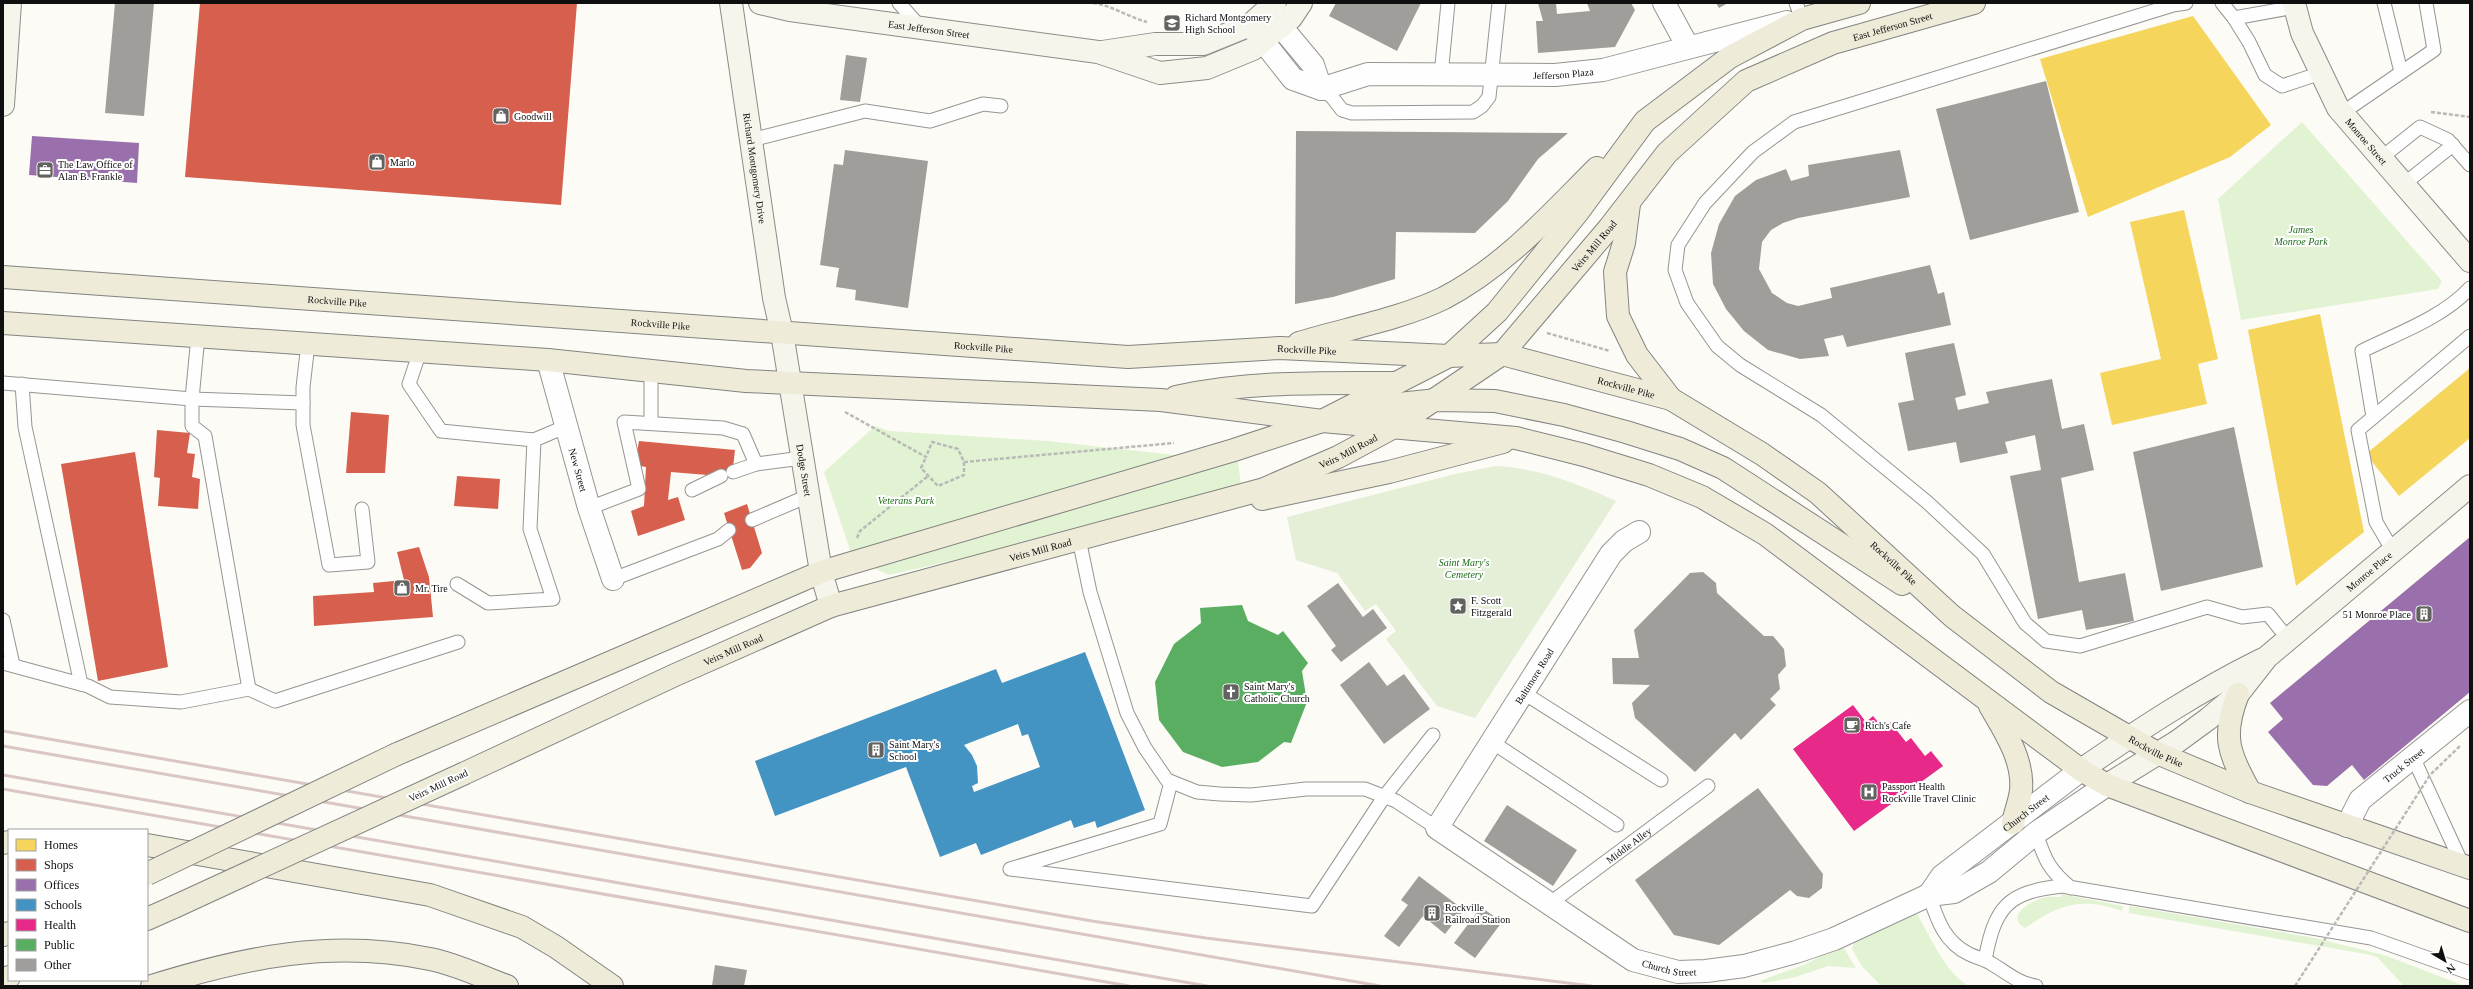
<svg xmlns="http://www.w3.org/2000/svg" width="2473" height="989" font-family="Georgia,serif">
<style>
.green{fill:#e1f3d3}
.cemetery{fill:#e5eed7}
.homes{fill:#f6d55c}
.shops{fill:#d6604d}
.offices{fill:#9970ab}
.schools{fill:#4393c3;fill-rule:evenodd}
.health{fill:#e7298a}
.public{fill:#5aae61}
.building{fill:#a09e9a}
.lines{fill:none;stroke-linecap:round;stroke-linejoin:round}
.lane-casing{stroke:#969593;stroke-width:15}
.street-casing{stroke:#969593;stroke-width:24}
.secondary-casing{stroke:#8c8c89;stroke-width:24}
.primary-casing{stroke:#838380;stroke-width:24}
.path{stroke:#b9b9b8;stroke-width:2.5;stroke-dasharray:4 2;stroke-linecap:butt}
.lane{stroke:#fffefe;stroke-width:13}
.street{stroke:#fffefe;stroke-width:22}
.secondary{stroke:#f5f5eb;stroke-width:22}
.primary{stroke:#eeebd9;stroke-width:22}
.rail{stroke:#dac7c4;stroke-width:3}
.primary-bridge-casing{stroke:#838380;stroke-width:24;stroke-linecap:butt}
.path-bridge{stroke:#b9b9b8;stroke-width:2.5;stroke-dasharray:4 2;stroke-linecap:butt}
.primary-bridge{stroke:#eeebd9;stroke-width:22}
.labels{text-anchor:middle;stroke-width:4;stroke-linejoin:round;paint-order:stroke}
.poi-label{font-size:10px;fill:#0f0f0f;stroke:#fff;text-anchor:start}
.street-label{font-size:10px;fill:#0f0f0f;stroke:#fff}
.park-label{font-size:10px;font-style:italic;fill:#1e6d19;stroke:#fff}
</style>
<rect width="100%" height="100%" fill="#fcfbf5"/>
<path class="green" d="M2302,122l140,159 -4,8 -197,31 -23,-121z
M875,426l14,5 158,10 191,21 3,23 -155,45 -197,45 -41,-19 3,-3 -27,-81z
M2061,894l62,12 -1,5c-41,-14 -62,-7 -97,17 -20,-11 4,-26 17,-30 6,-2 13,-1 19,-1z
M2129,906l186,32 72,18 78,30h-61l-27,-29 -11,-3 -237,-41z
M1915,911c16,25 28,60 54,75h-88l-20,-21 -9,-16 3,-10z
M1842,945l14,23 -28,-2 -32,11 -33,6 -3,-2 46,-17z"/>
<path class="cemetery" d="M1496,466c42,2 82,18 120,35l-141,217 -38,-12 -51,-67 10,-8 -20,-27 -11,7 -28,-38 -41,-13 -9,-43 168,-43z"/>
<path class="homes" d="M2193,16l78,109 -41,32 -142,60 -48,-158z
M2184,210l34,149 -20,5 9,40 -95,21 -12,-52 61,-14 -31,-137z
M2320,314l44,218 -68,54 -48,-256z
M2470,368v70l-71,58 -33,-42z"/>
<path class="shops" d="M200,3h377l-16,202 -376,-28z
M351,412l38,3 -4,58h-39z
M157,430l33,3 -3,20 8,1 -3,23 8,2 -2,30 -40,-3 2,-28 -6,-1z
M639,441l96,9 -3,27 -61,-5 -3,28 10,-3 7,23 -47,16 -7,-25 13,-5 2,-39 -11,-2z
M135,452l33,215 -70,14 -37,-217z
M457,476l43,3 -2,30 -44,-3z
M747,504l15,49 -12,15 -8,2 -18,-57z
M419,547l10,30 4,40 -119,9 -1,-30 61,-4 -1,-9 31,-3 -7,-28z"/>
<path class="offices" d="M32,136l107,7 -2,40 -108,-8z
M2470,537v155l-106,88 -12,-15 -25,21 -14,-1 -45,-53 15,-13 -13,-16z"/>
<path class="schools" d="M1085,652l60,158 -48,18 -2,-7 -21,7 -3,-8 -90,35 -5,-12 -36,14 -34,-90 -131,49 -20,-55 241,-92 6,14zM1018,724l4,12 6,-2 12,33 -66,25 -2,-6 6,-3 -1,-17 -5,-11 -8,-10z"/>
<path class="health" d="M1853,705l13,17 7,-6 10,12 7,-6 16,20 5,-4 14,18 6,-5 12,15 -89,65 -61,-82z"/>
<path class="public" d="M1242,605l6,16 30,14 5,-4 25,32 -6,8 5,31 -16,41 -7,-1 -26,20 -36,5 -39,-15 -24,-32 -4,-38 19,-38 27,-21 -1,-15z"/>
<path class="building" d="M115,3h39l-10,113 -39,-3z
M1336,3h85l-24,48 -68,-35z
M1538,3h18l1,11 33,-3 -3,-8h44l4,7 -20,37 -77,6 -2,-32h7z
M1716,3h12l-9,5z
M846,55l21,3 -7,44 -20,-2z
M2046,81l33,131 -109,28 -34,-131z
M1296,131l272,2 -30,26 -30,42 -33,32 -79,-1 -1,47 -62,18 -38,7z
M845,150l83,11 -20,147 -53,-8 1,-10 -20,-3 3,-19 -19,-3 14,-101 9,1z
M1900,150l10,47 -112,21 -15,5 -12,7 -9,12 -3,27 13,24 15,10 11,3 34,-8 -2,-10 100,-23 8,29 6,-2 7,33 -104,22 -4,-12 -19,4 5,17 -29,3 -32,-9 -24,-19 -18,-22 -13,-25 -2,-31 8,-29 16,-28 21,-16 30,-11 5,12 18,-5 -1,-11z
M1954,343l12,52 -11,3 3,12 31,-7 -3,-11 66,-13 10,50 22,-5 10,46 -33,8 18,104 46,-9 9,48 -48,9 -4,-20 -44,9 -28,-143 31,-6 -6,-35 -30,7 3,11 -48,10 -4,-21 -48,9 -10,-48 16,-3 -9,-47z
M2234,427l29,140 -102,24 -28,-139z
M1703,572l13,11 1,10 47,43h9l11,13 2,17 -8,9 2,14 -10,10 6,6 -35,35 -6,-7 -40,39 -60,-54 -3,-15 18,-18 -37,-1 -1,-26h27l-5,-28 56,-57z
M1338,583l25,34 10,-8 14,19 -46,34 -10,-12 5,-4 -29,-40z
M1369,662l18,24 17,-12 26,35 -46,35 -44,-59z
M1758,788l65,86 -1,14 -13,10 -12,-2 -7,-6 -71,55 -45,-10 -39,-55z
M1507,805l70,45 -24,36 -69,-45z
M1419,876l45,34 -19,24 -22,-18 -24,31 -15,-11 24,-31 -7,-5z
M1481,907l21,15 -27,36 -21,-15z
M715,965l32,5 -3,16h-32z"/>
<g class="lines">
<g class="lane-casing">
<g id="lane">
<path d="M899,3l22,25"/>
<path d="M1796,3l6,16"/>
<path d="M2186,3l-13,2 -379,117 -41,30 -48,51 -27,42 -3,25 12,33 30,43 23,19 81,50 106,87 56,52 42,69 21,18 34,5 127,-39 35,10 26,-3 20,25"/>
<path d="M2222,3l12,15 15,24 16,33 17,11 39,-13"/>
<path d="M2384,3l17,69"/>
<path d="M2234,18l61,-11"/>
<path d="M1441,75l7,-72"/>
<path d="M1321,89l11,8 10,13 10,3 121,-1 9,-6 7,-9 10,-94"/>
<path d="M2342,113l92,-63 -8,-47"/>
<path d="M751,140l114,-29 65,10 53,-17 18,2"/>
<path d="M2381,158l39,-31 28,13 22,25"/>
<path d="M2404,184l49,-39"/>
<path d="M198,336l-6,63v27l13,10 44,253"/>
<path d="M308,344l-5,43v38l26,140 39,-3 -6,-53"/>
<path d="M420,351l-11,33 32,47 93,9"/>
<path d="M3,383l189,16 111,4"/>
<path d="M22,384l3,43 56,257"/>
<path d="M2373,417l-11,-66c36,-18 80,-33 108,-63"/>
<path d="M651,423v-53"/>
<path d="M733,472l23,-8 46,-6"/>
<path d="M692,490l29,-14"/>
<path d="M589,508l50,-19 -15,-67 99,6 20,6 13,30"/>
<path d="M752,520l56,-24"/>
<path d="M1079,539l11,53 37,121 18,35 22,32 30,12 23,2 31,1 55,-6h59l31,12 41,27"/>
<path d="M2393,551l-17,-29 -18,-92 112,-94"/>
<path d="M613,579l105,-40 11,-9"/>
<path d="M457,584l31,19 65,-4 -23,-70 4,-89 33,-14"/>
<path d="M3,620l10,45"/>
<path d="M3,663l85,23 22,11 71,5 68,-13 26,12 183,-59"/>
<path d="M1524,693l137,87"/>
<path d="M1492,742l125,83"/>
<path d="M2413,757l50,109"/>
<path d="M1171,782l-11,42 -150,45 302,37 72,-109 49,-62"/>
<path d="M2036,833c9,27 13,37 35,55"/>
<path d="M1929,895c8,24 15,47 40,59 8,4 16,5 23,10 14,8 27,20 44,22"/>
<path id="s1" d="M1549,904l159,-118"/>
<path d="M1985,960c10,-53 22,-68 77,-74l309,52 99,35"/>
</g>
</g>
<g class="street-casing">
<g id="street">
<path d="M1664,3l24,44"/>
<path d="M1268,11l45,54 8,24"/>
<path id="s2" d="M1251,26l42,53 28,10 47,-15 187,1 48,-5 184,-48"/>
<path id="s3" d="M548,360l41,148 24,71"/>
<path id="s4" d="M1639,532l-15,9 -13,13 -174,274 196,132 45,12 28,-1 38,-5 52,-14 38,-13 95,-44 25,-3 35,-20 47,-39 71,-48"/>
<path id="s5" d="M2347,826l13,-26 110,-89"/>
<path id="s6" d="M1929,895l13,-19 139,-106"/>
</g>
</g>
<g class="secondary-casing">
<g id="secondary">
<path id="s7" d="M731,3l43,295 8,35 39,239 10,34"/>
<path id="s8" d="M760,3l30,7 308,42 62,21 47,-5 46,-19 38,-31 10,-15"/>
<path id="s9" d="M2294,3l8,30 36,75 132,153"/>
<path d="M1102,52l53,-8h48l47,-19 25,-22"/>
<path d="M3,105l7,-102"/>
<path d="M2081,770c58,-40 117,-79 180,-110"/>
<path id="s10" d="M2107,785l71,-44 30,-22 30,-25 29,-37 203,-171"/>
</g>
</g>
<g class="primary-casing">
<g id="primary">
<path d="M1629,204l-5,39 -9,29 3,44 19,39 34,44"/>
<path id="s11" d="M3,277l1125,80 152,-9 169,8 53,-2 169,45 91,55 56,39 134,123 99,76 78,45 28,16 93,39 220,76"/>
<path d="M3,323l545,37 198,21 415,19 161,21 194,17 68,17 65,20 53,22 63,37 316,236 26,15 363,136"/>
<path d="M1299,343c46,-14 102,-24 145,-45 60,-31 106,-83 153,-130"/>
<path d="M1176,397c71,-16 144,-14 217,-14"/>
<path d="M1353,414l46,-10 38,-4 58,1 69,14 62,17 54,17 43,19 179,116"/>
<path d="M1262,499l127,-27 114,-30"/>
<path d="M2238,694c-17,43 -9,59 12,98"/>
<path d="M1990,706c14,24 34,54 31,84 -1,11 -6,22 -8,33"/>
<path d="M397,754l424,-182 413,-122 88,-29 127,-65 48,-44 81,-100 67,-91 85,-64 72,-38 57,-16"/>
<path id="s12" d="M465,773l210,-98 156,-69 433,-117 74,-32 56,-30 108,-73 107,-126 58,-75 79,-72 87,-38 141,-40"/>
<path d="M3,843l6,-1"/>
<path d="M147,845l283,50 92,32 34,20 56,39"/>
<path d="M147,919l27,-12"/>
<path d="M3,935l6,-2"/>
<path d="M3,980l6,-3"/>
<path d="M152,986c93,-29 180,-47 278,-27 26,5 52,18 77,27"/>
</g>
</g>
<path class="path" d="M1093,3c18,2 35,14 54,19
M2431,112l39,5
M1547,333l63,18
M845,412l81,45 6,-15 26,7 6,13v13l-26,11 -17,-18 5,-11
M964,462l210,-19
M857,538l3,-7 68,-55"/>
<use href="#lane" class="lane"/>
<use href="#street" class="street"/>
<use href="#secondary" class="secondary"/>
<use href="#primary" class="primary"/>
<path class="rail" d="M3,731l1089,190 114,17 386,48
M3,746l1377,240
M3,775l1204,211
M3,789l1126,197"/>
<g class="primary-bridge-casing">
<path id="primary-bridge" d="M147,874l250,-120
M174,907l291,-134"/>
</g>
<path class="path-bridge" d="M2295,986l135,-211 31,-30"/>
<use href="#primary-bridge" class="primary-bridge"/>
</g>
<defs>
<g id="school-square" transform="scale(0.9)"><rect x="-9" y="-9" width="18" height="18" rx="4" fill="#626260" stroke="#fff"/><path d="M0-5L7-2L0 1L-7-2ZM-4 1L0 2.5L4 1V4Q0 6-4 4Z" fill="#fff"/></g>
<g id="shop-square" transform="scale(0.9)"><rect x="-9" y="-9" width="18" height="18" rx="4" fill="#626260" stroke="#fff"/><path d="M-5-2.5h2.3a2.7 3.5 0 0 1 5.4 0H5L5.5 6h-11ZM-1.5-2.5h3a1.5 2.3 0 0 0-3 0Z" fill="#fff"/></g>
<g id="office-square" transform="scale(0.9)"><rect x="-9" y="-9" width="18" height="18" rx="4" fill="#626260" stroke="#fff"/><path d="M-6-3h4V-5.5h4V-3h4V5H-6ZM-1-4.5V-3h2v-1.5ZM-6 0V1H6V0Z" fill="#fff"/></g>
<g id="sight-square" transform="scale(0.9)"><rect x="-9" y="-9" width="18" height="18" rx="4" fill="#626260" stroke="#fff"/><path d="M0-6L1.8-2.2L6-1.7L2.9 1.2L3.7 5.4L0 3.3L-3.7 5.4L-2.9 1.2L-6-1.7L-1.8-2.2Z" fill="#fff"/></g>
<g id="building-square" transform="scale(0.9)"><rect x="-9" y="-9" width="18" height="18" rx="4" fill="#626260" stroke="#fff"/><path d="M-4-6H4V6H1V3H-1V6H-4ZM-2.5-4.3h1.7v1.8h-1.7ZM.8-4.3h1.7v1.8H.8ZM-2.5-1h1.7V.8h-1.7ZM.8-1h1.7V.8H.8Z" fill="#fff"/></g>
<g id="church-square" transform="scale(0.9)"><rect x="-9" y="-9" width="18" height="18" rx="4" fill="#626260" stroke="#fff"/><path d="M-1.2-6h2.4v3.5h3.3v2.4h-3.3V6h-2.4V-.1h-3.3v-2.4h3.3Z" fill="#fff"/></g>
<g id="cafe-square" transform="scale(0.9)"><rect x="-9" y="-9" width="18" height="18" rx="4" fill="#626260" stroke="#fff"/><path d="M-5.5-4.5H6V0H3Q3 3.5 0 3.5H-2.5Q-5.5 3.5-5.5 0ZM3-3.2v2h1.7v-2ZM-6 4.5H4V6H-6Z" fill="#fff"/></g>
<g id="hospital-square" transform="scale(0.9)"><rect x="-9" y="-9" width="18" height="18" rx="4" fill="#626260" stroke="#fff"/><path d="M-5-5h3v3.5h4V-5h3V5h-3V1.5h-4V5h-3Z" fill="#fff"/></g>
</defs>
<g fill-rule="evenodd">
<use href="#school-square" x="1172" y="23"/>
<use href="#shop-square" x="501" y="116"/>
<use href="#shop-square" x="377" y="162"/>
<use href="#office-square" x="45" y="170"/>
<use href="#shop-square" x="402" y="588"/>
<use href="#sight-square" x="1458" y="606"/>
<use href="#building-square" x="2424" y="614"/>
<use href="#church-square" x="1231" y="692"/>
<use href="#cafe-square" x="1852" y="725"/>
<use href="#building-square" x="876" y="750"/>
<use href="#hospital-square" x="1869" y="792"/>
<use href="#building-square" x="1432" y="913"/>
</g>
<g class="labels">
<g class="poi-label">
<text x="1185" y="21">Richard Montgomery<tspan x="1185" dy="12">High School</tspan></text>
<text x="514" y="120">Goodwill</text>
<text x="390" y="166">Marlo</text>
<text x="58" y="168">The Law Office of<tspan x="58" dy="12">Alan B. Frankle</tspan></text>
<text x="415" y="592">Mr. Tire</text>
<text x="1471" y="604">F. Scott<tspan x="1471" dy="12">Fitzgerald</tspan></text>
<text x="2411" y="618" text-anchor="end">51 Monroe Place</text>
<text x="1244" y="690">Saint Mary's<tspan x="1244" dy="12">Catholic Church</tspan></text>
<text x="1865" y="729">Rich's Cafe</text>
<text x="889" y="748">Saint Mary's<tspan x="889" dy="12">School</tspan></text>
<text x="1882" y="790">Passport Health<tspan x="1882" dy="12">Rockville Travel Clinic</tspan></text>
<text x="1445" y="911">Rockville<tspan x="1445" dy="12">Railroad Station</tspan></text>
</g>
<g class="street-label">
<text dy="4" stroke="none"><textPath href="#s12" startOffset="1649">East Jefferson Street</textPath></text>
<text dy="4" stroke="none"><textPath href="#s8" startOffset="171">East Jefferson Street</textPath></text>
<text dy="4" stroke="none"><textPath href="#s2" startOffset="342">Jefferson Plaza</textPath></text>
<text dy="4" stroke="none"><textPath href="#s9" startOffset="158">Monroe Street</textPath></text>
<text dy="4" stroke="none"><textPath href="#s7" startOffset="167">Richard Montgomery Drive</textPath></text>
<text dy="4" stroke="none"><textPath href="#s12" startOffset="1267">Veirs Mill Road</textPath></text>
<text dy="4" stroke="none"><textPath href="#s11" startOffset="335">Rockville Pike</textPath></text>
<text dy="4" stroke="none"><textPath href="#s11" startOffset="659">Rockville Pike</textPath></text>
<text dy="4" stroke="none"><textPath href="#s11" startOffset="983">Rockville Pike</textPath></text>
<text dy="4" stroke="none"><textPath href="#s11" startOffset="1307">Rockville Pike</textPath></text>
<text dy="4" stroke="none"><textPath href="#s11" startOffset="1631">Rockville Pike</textPath></text>
<text dy="4" stroke="none"><textPath href="#s12" startOffset="943">Veirs Mill Road</textPath></text>
<text dy="4" stroke="none"><textPath href="#s3" startOffset="114">New Street</textPath></text>
<text dy="4" stroke="none"><textPath href="#s7" startOffset="473">Dodge Street</textPath></text>
<text dy="4" stroke="none"><textPath href="#s12" startOffset="619">Veirs Mill Road</textPath></text>
<text dy="4" stroke="none"><textPath href="#s11" startOffset="1955">Rockville Pike</textPath></text>
<text dy="4" stroke="none"><textPath href="#s10" startOffset="340">Monroe Place</textPath></text>
<text dy="4" stroke="none"><textPath href="#s12" startOffset="295">Veirs Mill Road</textPath></text>
<text transform="translate(1534 676) rotate(-58)" y="4">Baltimore Road</text>
<text dy="4" stroke="none"><textPath href="#s11" startOffset="2279">Rockville Pike</textPath></text>
<text dy="4" stroke="none"><textPath href="#s5" startOffset="85">Truck Street</textPath></text>
<text transform="translate(438 785) rotate(-25)" y="4">Veirs Mill Road</text>
<text dy="4" stroke="none"><textPath href="#s6" startOffset="128">Church Street</textPath></text>
<text dy="4" stroke="none"><textPath href="#s1" startOffset="99">Middle Alley</textPath></text>
<text dy="4" stroke="none"><textPath href="#s4" startOffset="634">Church Street</textPath></text>
</g>
<g class="park-label">
<text x="2301" y="233">James<tspan x="2301" dy="12">Monroe Park</tspan></text>
<text x="906" y="504">Veterans Park</text>
<text x="1464" y="566">Saint Mary's<tspan x="1464" dy="12">Cemetery</tspan></text>
</g>
</g>
<rect width="2473" height="989" fill="none" stroke="#0f0f0f" stroke-width="8"/>
<rect x="8" y="829" width="140" height="152" fill="#ffffff" stroke="#9f9f9f"/>
<rect x="16" y="839" width="20" height="12" fill="#f6d55c" stroke="#9f9f9f"/>
<text x="44" y="849" font-size="12" fill="#0f0f0f">Homes</text>
<rect x="16" y="859" width="20" height="12" fill="#d6604d" stroke="#9f9f9f"/>
<text x="44" y="869" font-size="12" fill="#0f0f0f">Shops</text>
<rect x="16" y="879" width="20" height="12" fill="#9970ab" stroke="#9f9f9f"/>
<text x="44" y="889" font-size="12" fill="#0f0f0f">Offices</text>
<rect x="16" y="899" width="20" height="12" fill="#4393c3" stroke="#9f9f9f"/>
<text x="44" y="909" font-size="12" fill="#0f0f0f">Schools</text>
<rect x="16" y="919" width="20" height="12" fill="#e7298a" stroke="#9f9f9f"/>
<text x="44" y="929" font-size="12" fill="#0f0f0f">Health</text>
<rect x="16" y="939" width="20" height="12" fill="#5aae61" stroke="#9f9f9f"/>
<text x="44" y="949" font-size="12" fill="#0f0f0f">Public</text>
<rect x="16" y="959" width="20" height="12" fill="#a09e9a" stroke="#9f9f9f"/>
<text x="44" y="969" font-size="12" fill="#0f0f0f">Other</text>
<g transform="translate(2445 961) rotate(142)" stroke="#ffffff" stroke-width="3" paint-order="stroke">
<path d="M0-3L7 15L0 10L-7 15Z" fill="#0f0f0f"/>
<text y="-6" font-size="11" font-weight="bold" text-anchor="middle" fill="#0f0f0f">N</text>
</g>
</svg>
